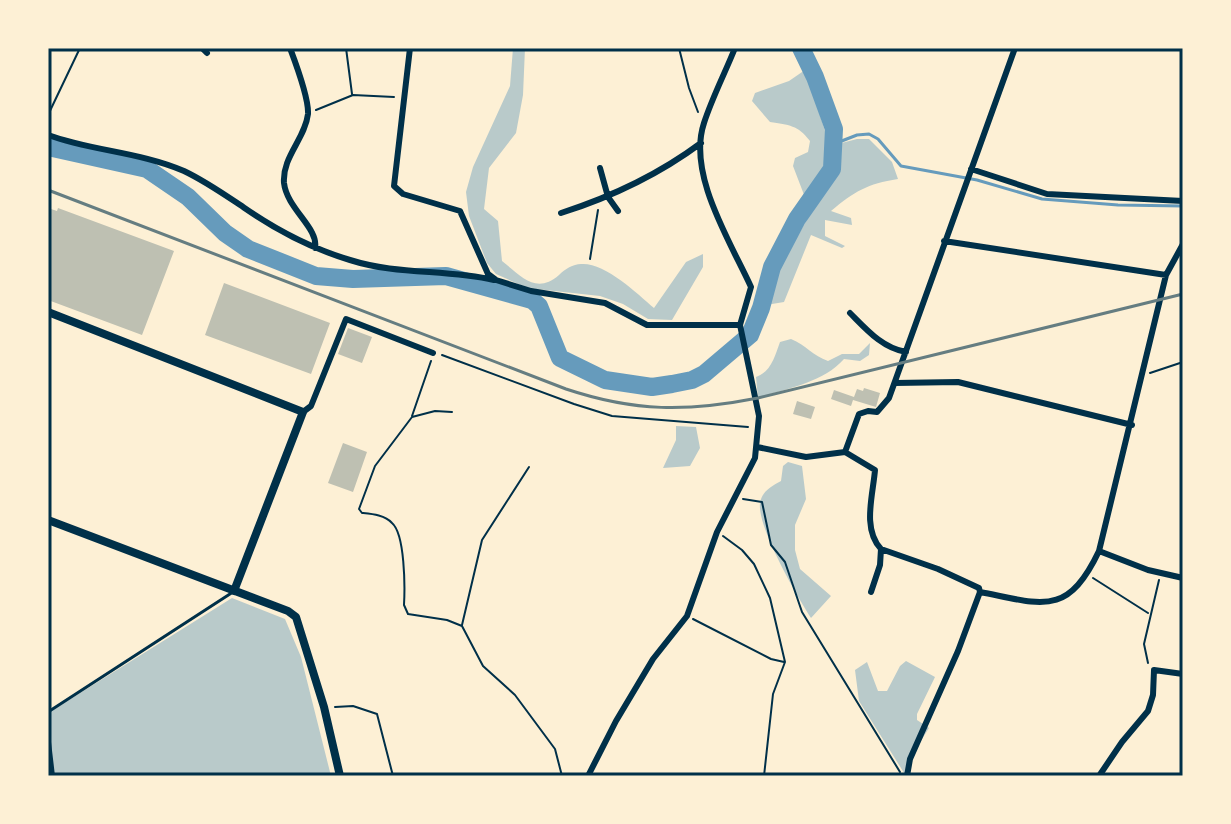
<svg xmlns="http://www.w3.org/2000/svg" width="1231" height="824" font-family="Cabin,sans-serif">
<style>
.green{fill:#b9caca}
.lines{fill:none;stroke-linecap:round;stroke-linejoin:round}
.stream{stroke:#669bbc;stroke-width:3}
.river{stroke:#669bbc;stroke-width:18}
.building{fill:#bec0b2}
.path{stroke:#003049;stroke-width:2}
.service{stroke:#003049;stroke-width:3}
.minor{stroke:#003049;stroke-width:6}
.tertiary{stroke:#003049;stroke-width:8}
.rail{stroke:#657d81;stroke-width:3}
.neatline{fill:none;stroke:#003049;stroke-width:3}
</style>
<rect width="100%" height="100%" fill="#fdf0d5"/>
<path class="green" d="M513,48h12l-2,47 -7,38 -27,35 -5,41 14,12 4,40c19,15 34,34 57,14 6,-6 14,-11 22,-11 23,-2 56,29 73,44l32,-46 17,-8v13l-31,53 -24,-1 -25,-15 -23,-8 -73,-8 -31,-14 -9,-11 -18,-47 -3,-24 7,-25 37,-81z
M805,70l25,76 27,-7h12l23,23 6,17c-31,5 -43,12 -67,32l20,7 1,7 -27,-5v16l20,10 -3,2 -31,-13 -27,67 -18,3 10,-32 35,-60 -18,-47 2,-8 13,-6 2,-11c-12,-16 -21,-16 -40,-19l-18,-21 3,-8 34,-12z
M791,339c15,6 22,17 37,22l14,-7h17l11,-11 -1,12 -9,6 -16,-2c-21,24 -57,29 -86,39l-2,-21c15,-5 19,-21 24,-35z
M676,426l20,1 4,21 -10,18 -27,2 13,-28z
M788,462l14,4 4,33 -11,26v25l5,19 31,27 -20,22c-14,-22 -54,-91 -51,-115 2,-12 12,-17 21,-22l2,-15z
M232,598l53,21 16,38 30,119h-283v-63z
M906,661l29,16 -18,37v6l12,8 -12,19 -11,29 -47,-75 -4,-31 12,-8 11,29h9l13,-25z"/>
<g class="lines">
<path class="stream" d="M834,144l23,-9 12,-1 9,5 23,27 76,14 65,19 76,6 65,1"/>
<path class="river" d="M48,147l99,22 41,28 37,36 23,16 68,27 37,3 93,-3 86,24 7,6 21,52 45,22 47,7 20,-3 20,-4 12,-6 46,-39 11,-27 11,-41 25,-48 35,-50 2,-40 -19,-52 -14,-29"/>
</g>
<path class="building" d="M48,208l9,3 1,-3 116,43 -32,84 -94,-35z
M224,283l106,40 -19,51 -106,-39z
M348,328l24,9 -10,26 -24,-9z
M864,388l16,5 -4,14 -23,-7 -2,6 -20,-7 3,-9 20,7 3,-8 6,2z
M797,401l18,6 -4,12 -18,-5z
M343,443l24,9 -14,40 -25,-9z"/>
<g class="lines">
<path class="path" d="M346,48l6,46
M679,48l10,40 9,24
M316,110l37,-15 41,2
M48,115l32,-67
M590,259l8,-49
M442,355l132,49 38,12 136,11
M1150,373l33,-11
M452,412l-17,-1 -23,6 -37,49 -16,43 3,4c10,1 23,2 30,10 13,11 13,64 12,82l4,9 39,6 15,6 21,40 32,29 40,54 7,27
M412,416l19,-55
M743,499l19,3 9,43 14,17 17,50 98,160
M723,536l19,14 12,14 16,34 15,64 -12,32 -9,82
M1093,578l55,35
M693,619l78,40 13,3
M462,625l20,-85 47,-73
M1148,663l-4,-19 15,-64
M335,707l18,-1 24,8 16,62"/>
<path class="service" d="M48,712l185,-120"/>
<path class="minor" d="M202,48l5,5
M290,48c6,16 19,50 18,66 -3,25 -26,43 -24,69 3,26 35,45 31,65
M410,48l-16,138 9,8 57,17 28,63 8,6 35,11 74,12 42,22h93
M48,135c44,16 92,17 136,36 23,11 41,24 62,38 32,22 67,40 104,51 47,15 96,9 144,20
M600,168l8,29 10,14
M971,169l76,25 136,7
M561,213c50,-16 97,-38 140,-70
M944,241l222,34
M850,313c16,16 32,35 56,39
M895,383l63,-1 174,43
M303,412l8,-6 35,-87 87,34
M757,447l49,10 39,-5 30,18c-2,25 -13,59 6,79l-1,16 -9,27
M845,452l14,-38 9,-3 9,1 12,-14 126,-350
M881,549l57,20 41,19 1,4c62,12 87,26 119,-41l67,-276 17,-31
M1099,551l49,19 35,8
M48,742l4,34
M588,776l28,-55 37,-62 34,-43 30,-84 38,-74 4,-42 -19,-91 11,-38c-21,-46 -64,-113 -47,-164 8,-25 21,-50 31,-75
M907,776l3,-17 48,-108 22,-59
M1099,776l23,-34 26,-31 5,-16 1,-25 29,4"/>
<path class="tertiary" d="M48,312l255,100 -69,179
M48,520l240,91 8,6 28,90 16,69"/>
<path class="rail" d="M48,190l518,199c69,23 121,23 192,9l425,-104"/>
</g>
<rect width="1231" height="824" fill="none" stroke="#fdf0d5" stroke-width="100"/>
<rect x="50" y="50" width="1131" height="724" class="neatline"/>
</svg>
